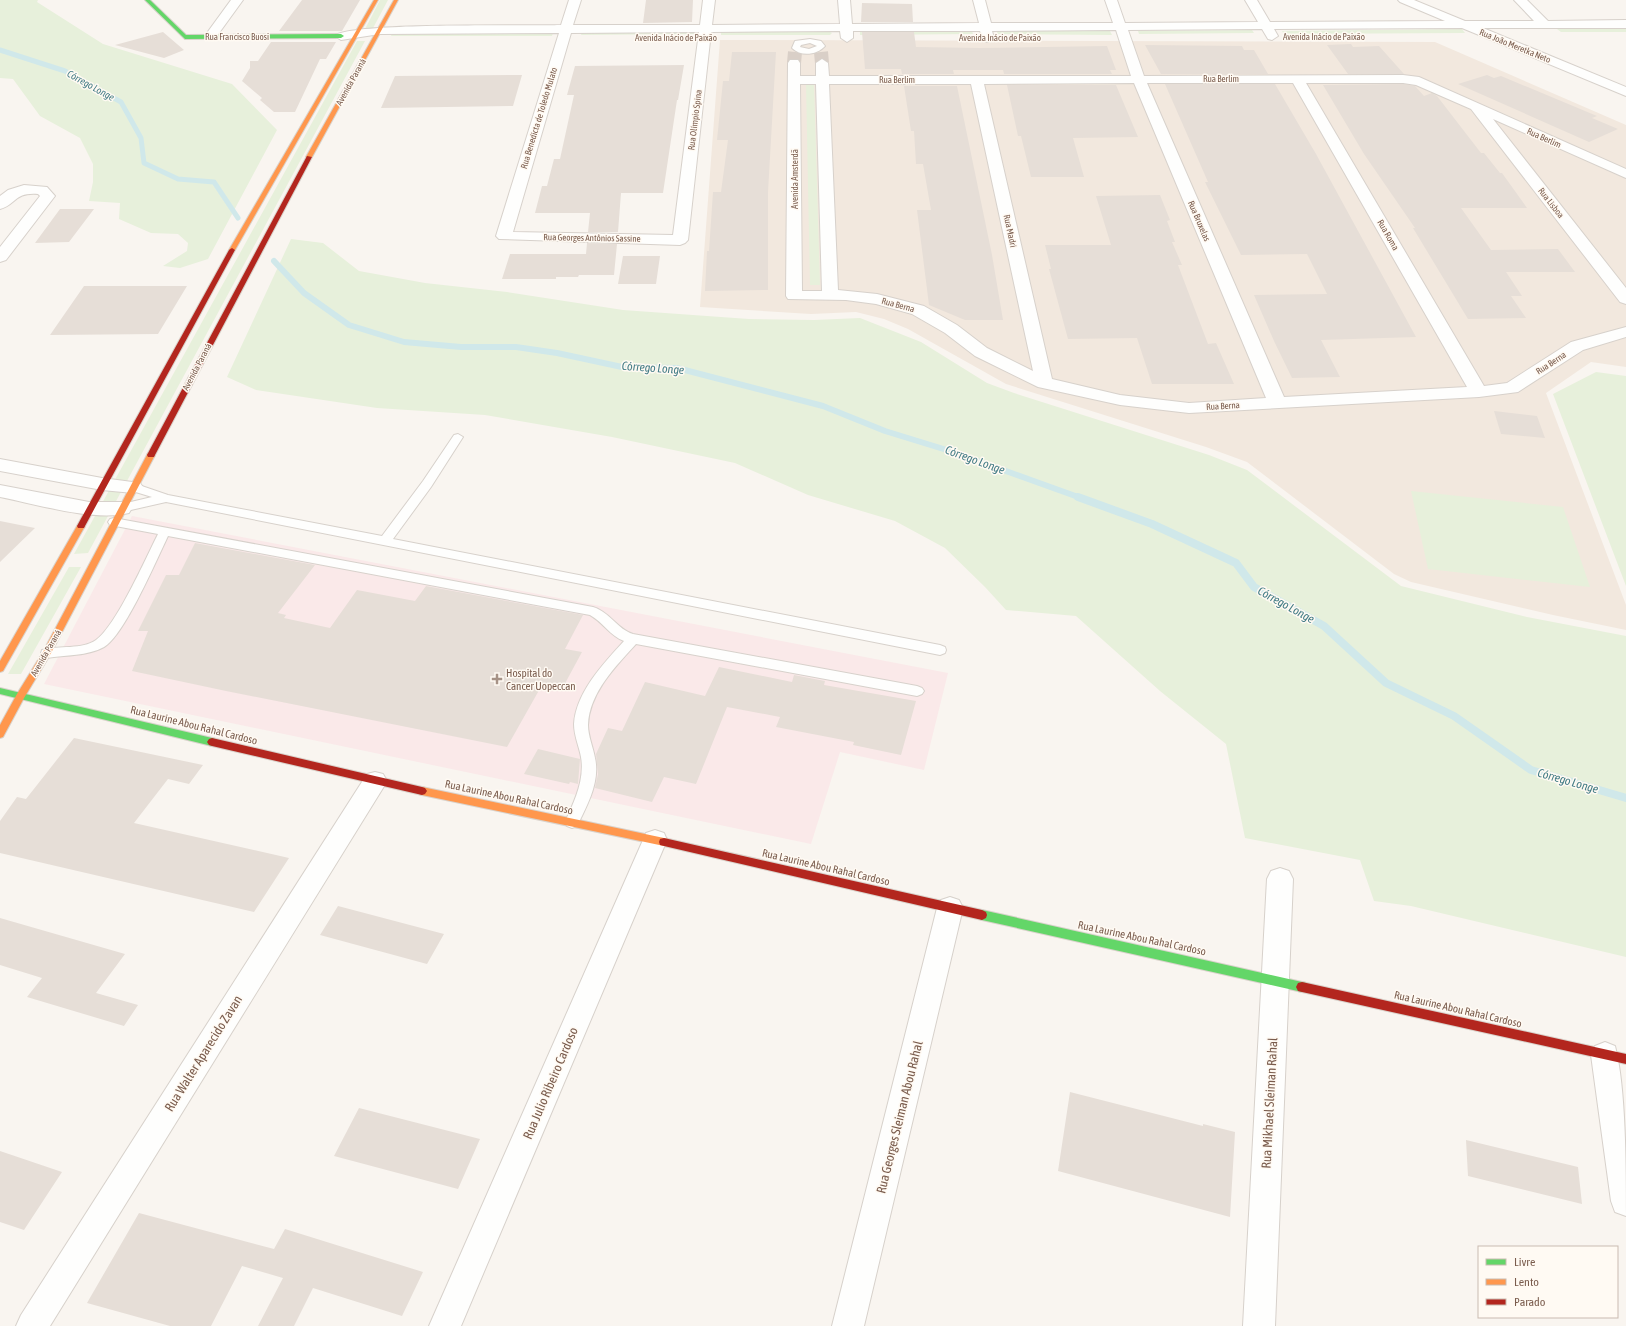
<svg xmlns="http://www.w3.org/2000/svg" width="1626" height="1326" font-family="'Asap Condensed',sans-serif">
<style>
.residential{fill:#f2e8de}
.medical{fill:#fae9e9}
.green{fill:#e7f0db}
.lines{fill:none;stroke-linecap:round;stroke-linejoin:round}
.stream-far2{stroke:#d0e8ea;stroke-width:5}
.stream-far1{stroke:#d0e8ea;stroke-width:6}
.stream{stroke:#d0e8ea;stroke-width:8}
.building{fill:#e6ded7}
.street-tunnel{stroke:#d9cfc7;stroke-width:14;stroke-dasharray:14 6;stroke-linecap:butt}
.lane-casing{stroke:#d7d1cb;stroke-width:2}
.street-casing{stroke:#d7d1cb;stroke-width:2}
.fast-casing{stroke:#d9d2cb;stroke-width:2}
.slow-casing{stroke:#d9d2cb;stroke-width:2}
.jam-casing{stroke:#d9d2cb;stroke-width:2}
.lane{fill:#fefefd;fill-rule:evenodd}
.street{fill:#fefefd;fill-rule:evenodd}
.fast{fill:#63d668;fill-rule:evenodd}
.slow{fill:#ff974d;fill-rule:evenodd}
.jam{fill:#b3261e;fill-rule:evenodd}
.poi-dot{fill:#a69286;stroke:#fffaf3;stroke-width:1.5}
.labels{text-anchor:middle;stroke-width:3;stroke-linejoin:round;paint-order:stroke}
.far-street-label{font-size:9px;fill:#7a5c4d;stroke:#fffaf3}
.far-water-label{font-size:10px;font-style:italic;fill:#437c86;stroke:#fffaf3}
.poi-label{font-size:11px;fill:#7a5c4d;stroke:#fffaf3;text-anchor:start}
.street-label{font-size:11px;fill:#7a5c4d;stroke:#fffaf3}
.water-label{font-size:12px;font-style:italic;fill:#437c86;stroke:#fffaf3}
.near-street-label{font-size:13px;fill:#7a5c4d;stroke:#fffaf3}
</style>
<rect width="100%" height="100%" fill="#f9f5f0"/>
<path class="residential" d="M720,40l715,2 191,83v242l-35,-5 -45,31 80,212v25l-73,-15 -142,-33 -17,-8 -147,-112 -41,-15 -200,-63 -98,-55 -24,-10 -28,-7 -45,2 -111,-7z"/>
<path class="medical" d="M132,516l816,157 -24,97 -84,-18 -29,92 -767,-160z"/>
<path class="green" d="M0,0h38l-1,2 66,42 129,40 45,46 -69,129 -28,9 -17,-2 24,-15 1,-8 -10,-9 -27,-1 -32,-14 1,-16 -31,-2 4,-19v-18l-13,-26 -40,-22 -27,-37 -13,-1z
M380,0h8l-16,30 -8,1z
M1462,29l3,4 -181,1 -2,-3z
M1557,29h69v3h-65z
M1252,30l2,3 -115,1 -1,-3z
M860,31h112l1,3 -113,1z
M997,31h113l2,4 -115,-1z
M582,32h113l-1,2 -113,1z
M721,32h109l2,1 -2,2h-109z
M392,33h161l-1,3h-161z
M357,41h8l-277,512 -14,1z
M806,84h8l6,201h-10z
M291,239l32,4 36,28 66,12 82,9 116,18 126,9 65,1 46,-2 61,24 66,41 27,10 195,62 38,15 154,116 126,31 99,19v321l-215,-51 -37,-5 -14,-41 -115,-22 -19,-94 -66,-53 -84,-75 -70,-6 -21,-23 -40,-39 -50,-27 -87,-26 -73,-32 -123,-26 -127,-22 -108,-7 -121,-18 -29,-13z
M1596,372l30,4v210l-73,-192z
M1411,491l152,16 27,80 -162,-18z
M69,567h12l-60,107h-13z"/>
<g class="lines">
<path class="stream-far2" d="M0,50l65,21 56,31 20,36 3,25 34,16 36,3 24,36"/>
<path class="stream-far1" d="M274,261l30,32 45,32 55,17 57,5h55l41,6 65,14 55,1 146,38 62,25 65,20 131,47"/>
<path class="stream" d="M1078,497l74,27 84,39 18,24 70,39 62,57 68,33 77,54 95,28"/>
</g>
<path class="building" d="M302,0h58l-18,31h-63z
M646,0h47l-1,22 -49,1z
M862,3l50,1 1,18h-52z
M163,32l21,18 -20,8 -49,-13z
M862,32h52l2,15 64,1 127,-2 9,24h-6l2,4h-108l-1,-4h-50l1,4h-52l-1,-5h-36z
M271,42h65l-10,17h-6l-25,53h-21l-14,-12 2,-2 -20,-17 8,-13v-7h8z
M1351,44l2,3 26,-1 25,28h-56l-21,-29z
M1145,45l97,1 2,4h10l14,24h-107z
M732,52h44l-8,140v98l-63,1 2,-40h2l4,-59h8l7,-52h-11l6,-59h6z
M684,65l-6,35h-1l-14,93h-42l-3,39h-30l2,-19h-55l7,-27h5l7,-27h6l14,-64h-7l8,-29z
M522,75l-9,31 -132,2 14,-32z
M1487,75l7,3 7,-2 96,40 -5,2 26,11 -29,13 -131,-58z
M1165,84h110l41,70 100,183 -95,3 19,37 -48,1 -18,-37 -20,-46 73,-1 -20,-40 -66,1 -36,-73h3z
M1403,84l12,2 9,10 8,-3 5,3 44,57h3l16,20h2l25,35h-66l30,42 67,-1 17,23h-69l16,24h-11l15,22 -58,1 -55,-91h2l-51,-74 -41,-69z
M1007,85h109l22,52 -65,1 11,39h-53l-10,-41h-3z
M904,86h53l35,169 11,65h-38l-36,-15 -12,-95h14l-8,-46h-7l-2,-33h-3z
M1160,195l10,25 -3,1 8,21h-3l10,23h-4l30,79 8,-1 18,41h-82l-15,-46 -69,1 -19,-70h2l-6,-24h66l-15,-49z
M60,209h34l-25,33 -34,1z
M587,243l30,1 -3,31h-35l-1,2h-22v2h-54l8,-25h76z
M623,256h37l-4,28h-38z
M84,286h103l-29,48 -108,1z
M1494,411l43,5 8,22 -44,-4z
M0,521l35,7 -35,34z
M195,543l120,22 -37,48 8,2 -2,3 46,10 27,-38 58,11 11,-15 157,29 -18,34 17,3 -20,37 -20,-4 -35,62 -281,-56 -94,-20 16,-40h-10l28,-56h13z
M719,667l73,15 2,-7 31,6 -1,4 92,16 -15,54 -48,-10 1,-3 -78,-15 4,-10 -53,-10 -31,77 -32,-7 -12,25 -57,-14 3,-14 -2,-20 12,-26 14,3 23,-49 60,14z
M74,738l129,27 -14,19 -21,-5 -34,44 155,35 -35,54 -254,-59v-32l17,-24 9,2z
M538,749l42,10 -2,25 -8,-2 -1,2 -45,-10z
M338,906l106,28 -17,30 -107,-29z
M0,918l125,36 -29,39 42,12 -14,21 -97,-29 15,-19 -42,-13z
M1070,1092l133,34v-2l32,8 -5,85 -172,-46z
M359,1108l121,31 -22,50 -124,-33z
M1466,1140l112,27 4,37 -114,-28z
M0,1151l62,21 -38,58 -24,-8z
M139,1213l135,36 11,-20 138,43 -21,44 -89,-28 -19,38h-36l25,-48 -41,-12 -31,60h-41l-83,-23z"/>
<g class="lines">
<path class="street-tunnel" d="M821,52l1,11
M794,63l1,-11"/>
<g class="lane-casing">
<path id="lane" d="M810,39l11,2 4,5c-8,9 -24,11 -33,2l3,-7zM810,43l7,3 -8,3 -9,-2 1,-2z
M458,434l5,3 -32,50 -38,52 547,106 5,2 1,3 -1,3 -5,2 -774,-153 -44,10 -6,-4 2,-3 34,-8 -23,-7 -2,-3 6,-4 35,12 214,41 41,-55 31,-46z
M114,518l479,89c17,5 24,22 40,27l284,52 5,2 2,3 -2,3 -5,2 -281,-52c-20,22 -47,49 -48,81 0,11 5,22 7,33 5,22 -6,44 -16,64l-2,4 -5,2 -5,-2 -2,-4c9,-20 20,-42 16,-65 -2,-11 -7,-21 -7,-33 2,-32 30,-61 50,-83 -14,-5 -21,-19 -34,-26l-422,-79c-11,23 -44,100 -64,111 -16,9 -39,8 -57,11l-5,-2 -1,-3 1,-3c17,-5 40,0 54,-10 20,-14 50,-82 62,-106l-48,-9 -2,-3 2,-3z"/>
</g>
<g class="street-casing">
<path id="street" d="M231,0h12l-29,40h-8l-2,-3z
M569,0h12l-8,25h127l3,-25h12l-3,25 128,-1 -2,-24h12l2,24 127,-1 -6,-23h12l6,23h122l-8,-23h12l8,23 133,-1 -13,-22h12l13,22 175,-1 -45,-19 -2,-2h16l51,21h69l-20,-21h13l21,21 78,-1v8h-143l143,59v9l-164,-68 -188,1 4,7 -6,4 -4,-1 -6,-10 -134,1 16,46 259,-1 16,2 207,92v9l-133,-59 133,169v16l-6,-2 -149,-193 -55,-24 -13,-2h-97l178,303 23,-3 64,-41 55,-15v10l-43,13 -65,42 -39,5 -290,16 -69,-8 -82,-18 -63,-31 -30,-23 -33,-19 -36,-10 -30,-4 -58,-1 -2,-3 2,-233 2,-3h8l2,3v13h16v-13l6,-4 6,4 1,13h302l-15,-46 -124,1 2,7 -6,4 -4,-1 -4,-10h-127v7l-6,4 -6,-4 -1,-7 -129,1 -23,208 -3,3 -5,2 -181,-6 -3,-3 63,-203 -179,1 -39,6 -6,-4c10,-14 198,-10 226,-11zM699,32l-26,203 -160,-3 58,-199zM1134,83l132,315 -77,5 -69,-8 -68,-16 -68,-295zM1147,83h146l174,304 -183,10zM800,84h16l6,207h-20zM829,84h142l62,287 -46,-23 -30,-23 -33,-19 -47,-12 -39,-4z
M24,185l23,2 8,9 -49,64 -6,2v-15l40,-51 -2,-2c-24,-2 -22,11 -38,15v-13l8,-6z
M0,459l102,19 38,5 3,4 -3,4 -7,2 -31,-3 -102,-19z
M0,485l89,17h33l7,1 3,5 -3,5c-35,9 -93,-9 -129,-16z
M375,772l8,2 4,7 -4,7 -333,538h-34l5,-11 346,-541z
M655,830l9,3 3,7 -206,486h-32l214,-486 3,-7z
M1280,868l9,3 4,8 -18,447h-32l24,-447 4,-8z
M950,897l9,3 4,8 -99,418h-32l105,-418 4,-8z
M1605,1042l10,4c11,41 11,124 11,170l-11,-4 -4,-11 -20,-146 4,-9z"/>
</g>
<g class="fast-casing">
<path id="fast" d="M145,0h5l36,35 155,-1 3,2 -3,2 -156,1z
M0,688l212,50 3,1 2,3 -2,3 -3,1 -212,-52z
M982,910l320,72 4,1 2,4 -2,4 -4,1 -320,-72 -4,-2 -1,-3 1,-3z"/>
</g>
<g class="slow-casing">
<path id="slow" d="M374,0h4l-143,250 -5,1 -1,-1z
M394,0h4l-86,157 -5,1 -1,-1z
M148,453h6l1,2 -104,198 -27,45 -21,39 -3,1v-13l17,-31 26,-42z
M81,523l4,3 -82,145 -3,1v-11l77,-135z
M422,787l242,51 4,1 1,3 -1,3 -4,1 -242,-51 -3,-1 -2,-3 2,-3z"/>
</g>
<g class="jam-casing">
<path id="jam" d="M307,156l5,1 -157,298 -1,2h-6l-1,-2z
M232,248l3,2 -150,276 -1,2h-6l-1,-2 152,-276z
M212,738l210,49 3,1 2,3 -2,3 -3,1 -210,-49 -3,-1 -2,-3 2,-3z
M664,838l318,72 4,2 1,3 -1,3 -4,2 -318,-74 -4,-1 -1,-3 1,-3z
M1302,982l324,72v10l-324,-72 -4,-1 -2,-4 2,-4z"/>
</g>
<use href="#lane" class="lane"/>
<use href="#street" class="street"/>
<use href="#fast" class="fast"/>
<use href="#slow" class="slow"/>
<use href="#jam" class="jam"/>
</g>
<path class="poi-dot" d="M495 673h4v4h4v4h-4v4h-4v-4h-4v-4h4z"/>
<g class="labels">
<g class="far-street-label">
<text x="237" y="40">Rua Francisco Buosi</text>
<text x="1324" y="40">Avenida Inácio de Paixão</text>
<text x="676" y="41">Avenida Inácio de Paixão</text>
<text x="1000" y="41">Avenida Inácio de Paixão</text>
<text transform="translate(1515 46) rotate(22)" y="3">Rua João Meretka Neto</text>
<text x="1221" y="82">Rua Berlim</text>
<text x="897" y="83">Rua Berlim</text>
<text transform="translate(351 82) rotate(-61)" y="3">Avenida Paraná</text>
<text transform="translate(539 118) rotate(-73)" y="3">Rua Benedicta de Toledo Mulato</text>
<text transform="translate(695 120) rotate(-83)" y="3">Rua Olímpio Spina</text>
<text transform="translate(1544 138) rotate(24)" y="3">Rua Berlim</text>
<text transform="translate(795 179) rotate(-90)" y="3">Avenida Amsterdã</text>
<text transform="translate(1551 203) rotate(52)" y="3">Rua Lisboa</text>
<text transform="translate(1199 221) rotate(67)" y="3">Rua Bruxelas</text>
<text transform="translate(1010 231) rotate(78)" y="3">Rua Madri</text>
<text transform="translate(1388 235) rotate(60)" y="3">Rua Roma</text>
<text transform="translate(592 238) rotate(1)" y="3">Rua Georges Antônios Sassine</text>
<text transform="translate(898 305) rotate(15)" y="3">Rua Berna</text>
<text transform="translate(1551 363) rotate(-33)" y="3">Rua Berna</text>
<text transform="translate(197 367) rotate(-62)" y="3">Avenida Paraná</text>
<text transform="translate(1223 406) rotate(-3)" y="3">Rua Berna</text>
<text transform="translate(46 653) rotate(-60)" y="3">Avenida Paraná</text>
</g>
<g class="far-water-label">
<text transform="translate(91 85) rotate(29)" y="4">Córrego Longe</text>
</g>
<g class="poi-label">
<text x="506" y="677">Hospital do<tspan x="506" dy="13">Cancer Uopeccan</tspan></text>
</g>
<g class="street-label">
<text transform="translate(194 725) rotate(14)" y="4">Rua Laurine Abou Rahal Cardoso</text>
<text transform="translate(509 797) rotate(12)" y="4">Rua Laurine Abou Rahal Cardoso</text>
<text transform="translate(826 867) rotate(13)" y="4">Rua Laurine Abou Rahal Cardoso</text>
<text transform="translate(1142 938) rotate(12)" y="4">Rua Laurine Abou Rahal Cardoso</text>
<text transform="translate(1458 1009) rotate(13)" y="4">Rua Laurine Abou Rahal Cardoso</text>
</g>
<g class="water-label">
<text transform="translate(653 368) rotate(4)" y="4">Córrego Longe</text>
<text transform="translate(975 460) rotate(20)" y="4">Córrego Longe</text>
<text transform="translate(1286 605) rotate(29)" y="4">Córrego Longe</text>
<text transform="translate(1568 781) rotate(16)" y="4">Córrego Longe</text>
</g>
<g class="near-street-label">
<text transform="translate(203 1053) rotate(-58)" y="5">Rua Walter Aparecido Zavan</text>
<text transform="translate(550 1083) rotate(-67)" y="5">Rua Julio Ribeiro Cardoso</text>
<text transform="translate(1269 1103) rotate(-87)" y="5">Rua Mikhael Sleiman Rahal</text>
<text transform="translate(899 1117) rotate(-76)" y="5">Rua Georges Sleiman Abou Rahal</text>
</g>
</g>
<rect x="1478" y="1246" width="140" height="72" fill="#fffaf3" stroke="#cabbb1"/>
<rect x="1486" y="1259" width="20" height="6" fill="#63d668" stroke="#cabbb1"/>
<text x="1514" y="1266" font-size="12" fill="#7a5c4d">Livre</text>
<rect x="1486" y="1279" width="20" height="6" fill="#ff974d" stroke="#cabbb1"/>
<text x="1514" y="1286" font-size="12" fill="#7a5c4d">Lento</text>
<rect x="1486" y="1299" width="20" height="6" fill="#b3261e" stroke="#cabbb1"/>
<text x="1514" y="1306" font-size="12" fill="#7a5c4d">Parado</text>
</svg>
